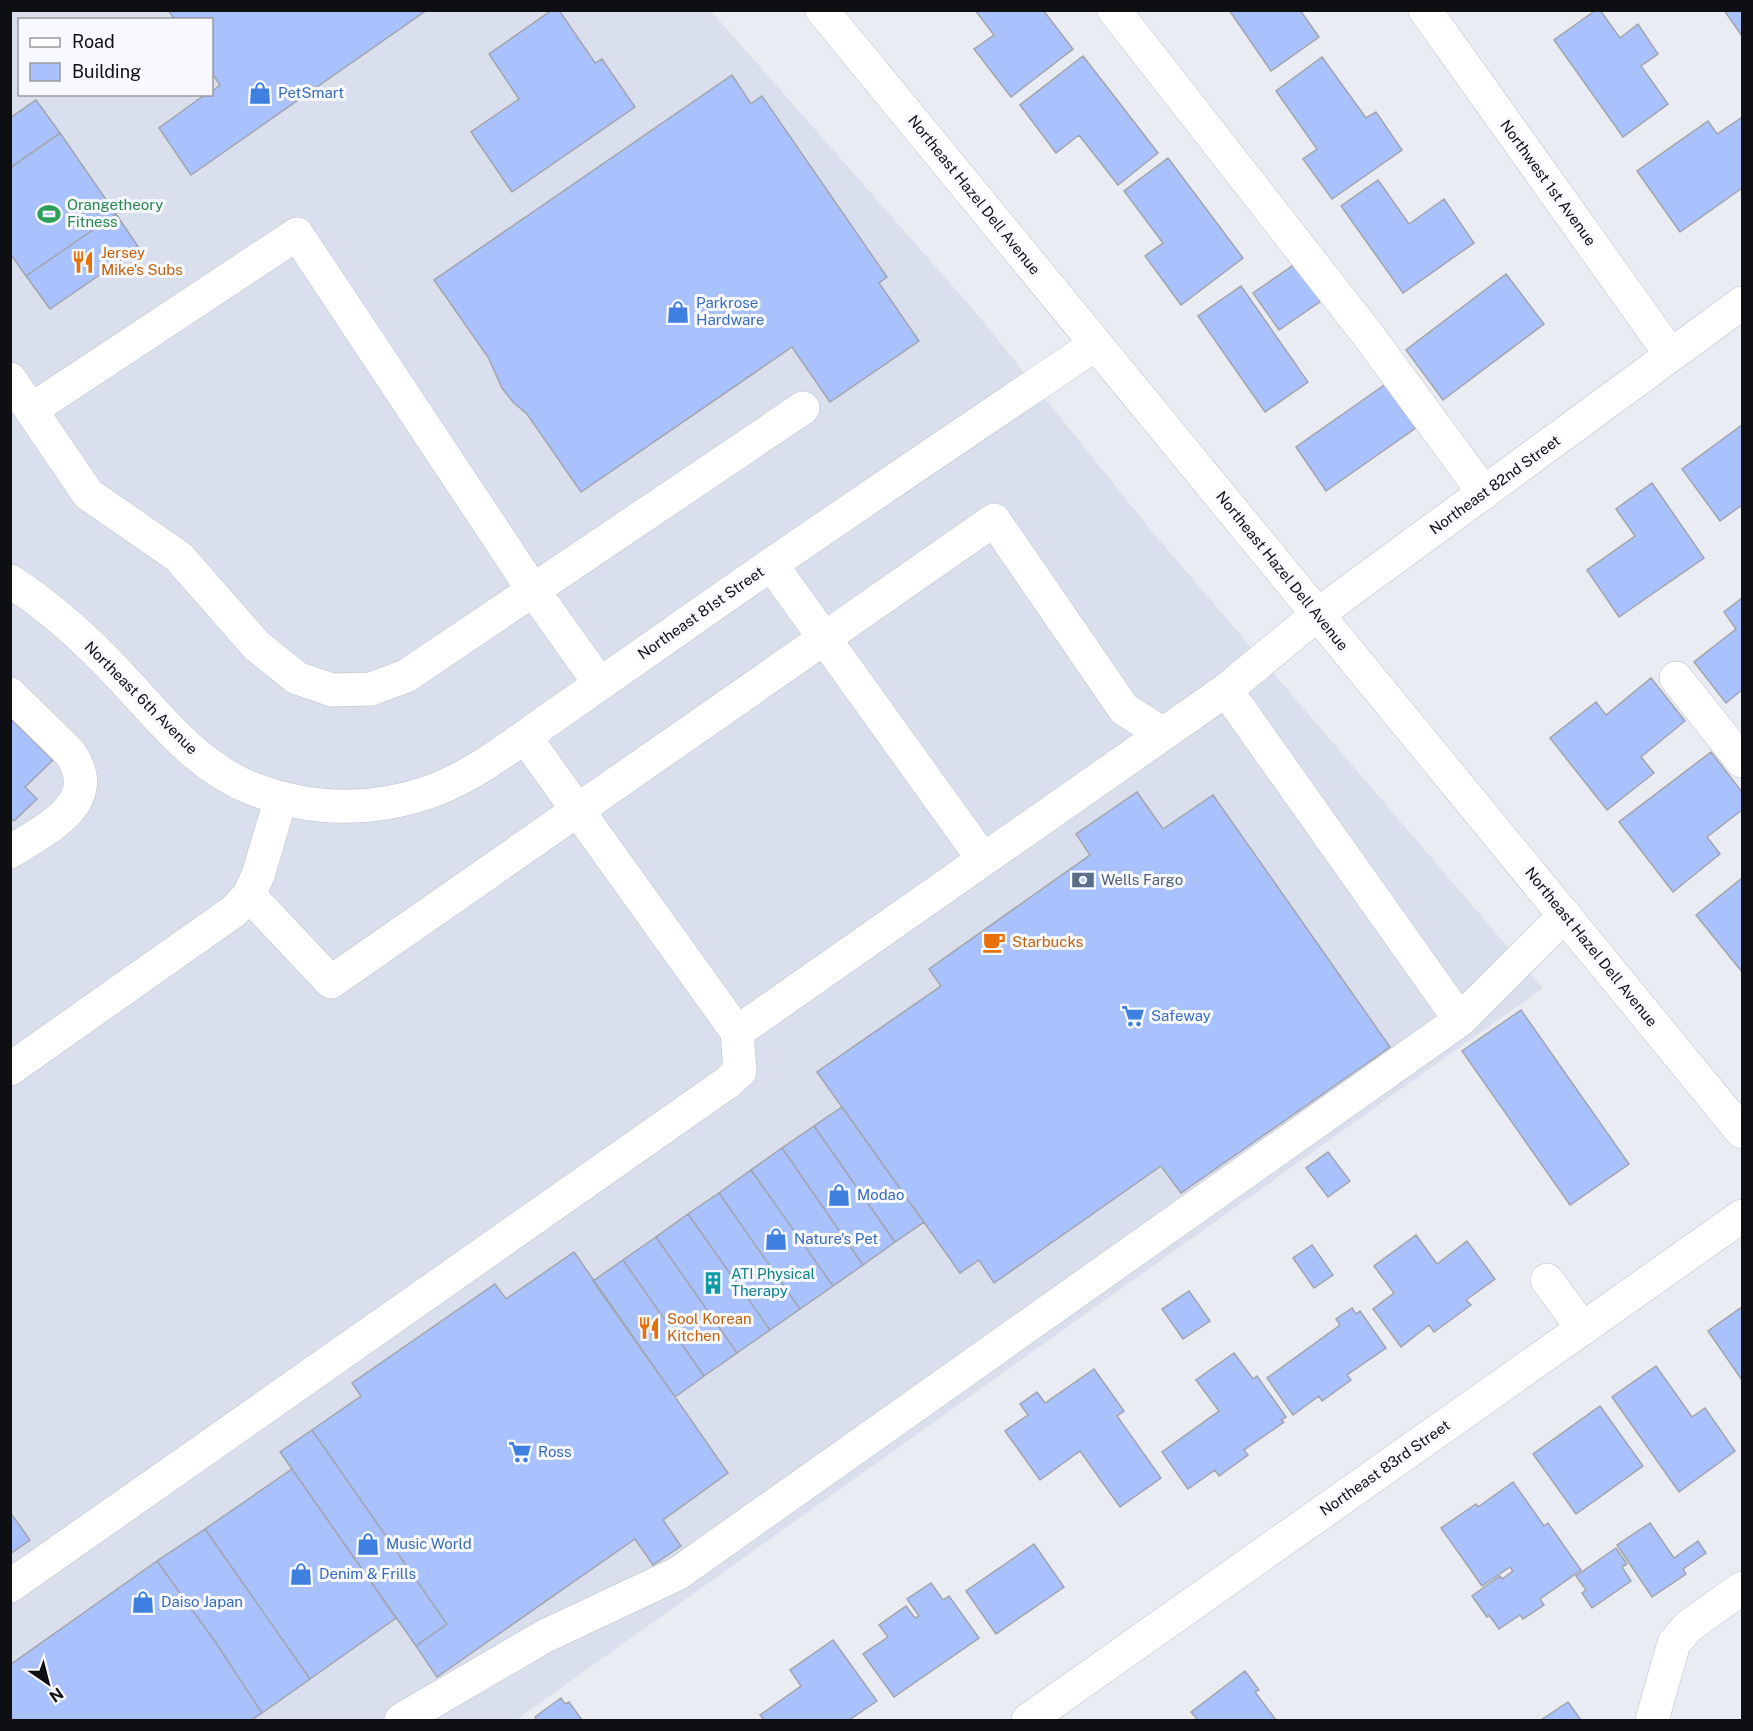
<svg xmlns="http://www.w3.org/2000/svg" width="1753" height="1731" font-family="'Public Sans',sans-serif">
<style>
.built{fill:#d9dfed;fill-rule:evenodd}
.building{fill:#a9c1fc;stroke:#a1a4ab;stroke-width:1.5}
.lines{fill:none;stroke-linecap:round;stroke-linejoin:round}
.minor-casing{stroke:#bfc2c9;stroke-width:34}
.major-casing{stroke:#bfc2c9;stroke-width:34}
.minor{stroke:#fff;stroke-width:33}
.major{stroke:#fff;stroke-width:33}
.labels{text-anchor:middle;stroke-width:6;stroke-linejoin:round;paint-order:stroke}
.shop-label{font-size:15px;fill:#366cbe;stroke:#f7f9fe;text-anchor:start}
.street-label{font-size:15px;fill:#0e0f12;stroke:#f7f9fe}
.leisure-label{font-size:15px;fill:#27864d;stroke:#f7f9fe;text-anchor:start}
.food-label{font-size:15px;fill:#c56008;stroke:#f7f9fe;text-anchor:start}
.service-label{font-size:15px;fill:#4e5e75;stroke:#f7f9fe;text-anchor:start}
.culture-label{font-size:15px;fill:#0d838f;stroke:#f7f9fe;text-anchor:start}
</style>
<rect width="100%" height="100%" fill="#e9ecf3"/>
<path class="built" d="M11,11h700l266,303 178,221 388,453 -1027,732h-505zM20,20h192v74h-192z"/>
<path class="building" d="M168,10h259l-236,165 -32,-47 47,-34h6v-3l8,-6 -8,-12v-53h-37z
M552,10h7l36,53 7,-4 33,48 -123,85 -41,-60 48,-33 -30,-45z
M975,10h68l30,39 -62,48 -37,-48 20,-14z
M1229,10h71l19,27 -48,34z
M1596,10h4l20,28 18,-14 20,30 -17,12 27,38 -45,33 -69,-97z
M1724,10h18v26z
M1083,56l75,97 -40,32 -39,-50 -23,18 -36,-48z
M1322,57l44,61 10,-6 26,38 -70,49 -29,-40 14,-10 -41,-58z
M732,75l19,29 11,-8 125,181 -8,6 40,58 -89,61 -38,-55 -211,145 -54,-78 -14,-12 -11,-14 -14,-31 -54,-77z
M36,100l24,33 -50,35v-50z
M1741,118l1,2v68l-62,44 -43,-61 71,-50 9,13z
M60,133l56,81 -90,62 -16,-23v-85z
M1168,158l75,100 -62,47 -36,-49 18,-13 -39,-52z
M1378,180l31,44 35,-25 30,44 -71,50 -62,-87z
M116,214l23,34 -89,61 -24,-33z
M1295,264l26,37 -42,29 -26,-37z
M1506,274l38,50 -101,76 -37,-50z
M1241,286l67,96 -43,30 -67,-96z
M1390,381l30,44 -94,66 -30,-44z
M1742,425v80l-22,16 -38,-52z
M1652,483l52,75 -85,59 -32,-47 48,-34 -19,-27z
M1742,598v92l-16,13 -32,-41 42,-33 -12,-17z
M1651,678l34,43 -44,36 13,16 -47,37 -57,-72 46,-36 10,13z
M10,718l43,42 -28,27 12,12 -23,22 -4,-4z
M1711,752l31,40v18l-35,27 13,17 -47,38 -54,-70z
M1137,792l26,37 50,-34 177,252 -209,146 -20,-27 -167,117 -15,-23 -19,13 -143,-201 124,-86 -12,-17 161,-114 -14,-21z
M1741,879l1,2v91l-46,-57z
M1521,1010l108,154 -59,41 -108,-154z
M842,1107l82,115 -29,20 -81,-116z
M814,1126l81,116 -32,23 -81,-117z
M782,1148l81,117 -30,21 -82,-116z
M1328,1152l22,29 -22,16 -22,-29z
M751,1170l82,116 -33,23 -81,-116z
M719,1193l81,116 -30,21 -82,-116z
M688,1214l82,116 -33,23 -81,-116z
M1416,1235l21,29 30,-23 28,38 -29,21 5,5 -37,27 -5,-7 -28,22 -28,-38 21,-16 -20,-27z
M656,1237l81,116 -33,23 -81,-116z
M1312,1245l21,30 -19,13 -21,-30z
M574,1252l154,221 -65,47 18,26 -28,19 -18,-26 -198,138 -21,-31 31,-22 -135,-194 49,-34 -9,-13 143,-99 11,15z
M623,1260l81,116 -29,21 -82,-116z
M1189,1291l21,30 -27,18 -21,-30z
M1742,1307v73l-34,-49z
M1352,1308l4,6 4,-3 26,37 -39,27 4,5 -29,21 -3,-5 -26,19 -26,-37 73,-53 -4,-6z
M1234,1353l19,26 4,-3 29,41 -5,3 3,2 -40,28 4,5 -29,21 -4,-6 -27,19 -26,-37 57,-41 -23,-31z
M1656,1366l36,51 13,-9 30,43 -56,41 -67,-95z
M1094,1369l30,42 -7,5 44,62 -41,29 -40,-56 -40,29 -35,-49 23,-16 -8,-11 17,-12 8,11z
M1600,1406l43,60 -67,48 -43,-60z
M312,1430l135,194 -31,22 -136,-194z
M292,1469l104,149 -86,61 -105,-150z
M1513,1482l31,44 4,-3 33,47 -41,29 4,6 -21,14 -3,-4 -21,14 -10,-14 -2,2 -15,-21 28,-20 2,3 11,-8 -3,-4 -28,19 -41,-58 35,-24 2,3z
M10,1512l20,28 -20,14z
M1650,1523l24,35 24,-17 8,12 -23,16 3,5 -34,23 -35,-52z
M205,1529l105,150 -48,34 -46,-70 -59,-82z
M1034,1544l30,43 -68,47 -30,-43z
M1616,1548l11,16 -5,3 9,14 -39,27 -10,-15 4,-3 -10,-14z
M157,1561l59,82 46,70 -11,7h-241v-55z
M931,1583l12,17 6,-4 30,42 -85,59 -31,-43 25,-17 -9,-12 27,-19 9,12 4,-2 -12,-17z
M833,1640l44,61 -28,19h-85l-4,-5 41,-29 -11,-16z
M1245,1671l14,19 -4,2 21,28h-78l-7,-8z
M561,1698l4,6 4,-2 13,18h-45l-2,-3z
M1568,1702l13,18h-40z"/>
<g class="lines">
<g class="minor-casing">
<path id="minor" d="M1114,10l254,325 116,158
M1425,10l246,345
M10,379l78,115 91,63 78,89 40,32 35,12 39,-1 35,-13 397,-268
M31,410l266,-176 236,356 67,94
M771,564l212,295
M10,581c42,27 81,63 114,99 39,42 74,87 129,109 59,22 120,23 179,2 41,-15 77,-43 112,-68 43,-30 86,-60 129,-90 140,-99 281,-193 423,-289
M1676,678l66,83
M1226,690l234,330 105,-105
M10,694l60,59c34,50 -23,75 -60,99
M249,895l82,87 663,-462 130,189 39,25
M737,1032l489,-342 92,-76 424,-311
M10,1069l224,-158 15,-16 9,-20 23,-77
M1547,1280l36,49
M10,1586l718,-504 12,-11 -3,-39 -212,-295
M401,1720l144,-84 132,-62 783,-554
M1028,1720l714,-504
M1652,1720l22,-77 15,-17 53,-38"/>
</g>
<g class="major-casing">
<path id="major" d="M822,10l920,1122"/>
</g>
<use href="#minor" class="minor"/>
<use href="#major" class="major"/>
</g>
<defs>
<g id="shop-bare" transform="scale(1.8)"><path d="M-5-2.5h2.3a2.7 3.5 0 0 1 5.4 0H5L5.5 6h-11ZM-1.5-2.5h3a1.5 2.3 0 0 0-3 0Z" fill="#3f7fe0" stroke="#f7f9fe" stroke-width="2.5" paint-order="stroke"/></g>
<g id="stadium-bare" transform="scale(1.8)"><path d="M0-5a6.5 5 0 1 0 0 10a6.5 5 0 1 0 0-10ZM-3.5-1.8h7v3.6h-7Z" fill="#2e9e5b" stroke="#f7f9fe" stroke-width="2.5" paint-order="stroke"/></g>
<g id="restaurant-bare" transform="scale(1.8)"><path d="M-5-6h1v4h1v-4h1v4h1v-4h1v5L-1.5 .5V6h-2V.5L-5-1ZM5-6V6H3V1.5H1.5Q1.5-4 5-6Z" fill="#e8710a" stroke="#f7f9fe" stroke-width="2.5" paint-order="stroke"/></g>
<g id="bank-bare" transform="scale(1.8)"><path d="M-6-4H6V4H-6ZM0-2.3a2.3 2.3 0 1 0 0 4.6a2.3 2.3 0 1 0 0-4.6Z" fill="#5c6f8a" stroke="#f7f9fe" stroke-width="2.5" paint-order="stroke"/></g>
<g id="cafe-bare" transform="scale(1.8)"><path d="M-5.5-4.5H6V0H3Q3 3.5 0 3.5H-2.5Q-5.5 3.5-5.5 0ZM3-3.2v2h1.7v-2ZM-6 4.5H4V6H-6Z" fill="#e8710a" stroke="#f7f9fe" stroke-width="2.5" paint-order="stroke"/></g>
<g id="supermarket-bare" transform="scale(1.8)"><path d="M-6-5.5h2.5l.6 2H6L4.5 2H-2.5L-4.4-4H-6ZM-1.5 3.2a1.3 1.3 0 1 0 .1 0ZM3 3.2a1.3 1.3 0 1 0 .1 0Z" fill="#3f7fe0" stroke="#f7f9fe" stroke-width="2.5" paint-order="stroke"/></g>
<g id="building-bare" transform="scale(1.8)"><path d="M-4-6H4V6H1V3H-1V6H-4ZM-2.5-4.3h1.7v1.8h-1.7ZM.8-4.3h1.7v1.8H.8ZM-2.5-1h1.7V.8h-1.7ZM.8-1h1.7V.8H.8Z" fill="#0f9aa8" stroke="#f7f9fe" stroke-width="2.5" paint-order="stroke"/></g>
</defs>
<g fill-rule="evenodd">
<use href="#shop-bare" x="260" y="93"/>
<use href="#stadium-bare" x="49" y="214"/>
<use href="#restaurant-bare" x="83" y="262"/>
<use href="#shop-bare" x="678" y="312"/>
<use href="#bank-bare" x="1083" y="880"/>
<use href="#cafe-bare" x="994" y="942"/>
<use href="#supermarket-bare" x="1133" y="1016"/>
<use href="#shop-bare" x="839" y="1195"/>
<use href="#shop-bare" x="776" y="1239"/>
<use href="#building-bare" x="713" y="1283"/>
<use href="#restaurant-bare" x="649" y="1328"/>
<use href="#supermarket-bare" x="520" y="1452"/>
<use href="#shop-bare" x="368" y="1544"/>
<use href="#shop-bare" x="301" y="1574"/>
<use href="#shop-bare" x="143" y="1602"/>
</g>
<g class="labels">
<g class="shop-label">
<text x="278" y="98">PetSmart</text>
<text x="696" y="308">Parkrose<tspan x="696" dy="17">Hardware</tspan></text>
<text x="1151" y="1021">Safeway</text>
<text x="857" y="1200">Modao</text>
<text x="794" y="1244">Nature's Pet</text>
<text x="538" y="1457">Ross</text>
<text x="386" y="1549">Music World</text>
<text x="319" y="1579">Denim &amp; Frills</text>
<text x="161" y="1607">Daiso Japan</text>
</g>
<g class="street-label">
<text transform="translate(1548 183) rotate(54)" y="5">Northwest 1st Avenue</text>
<text transform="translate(974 195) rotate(51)" y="5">Northeast Hazel Dell Avenue</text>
<text transform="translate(1495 485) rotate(-36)" y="5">Northeast 82nd Street</text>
<text transform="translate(1282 571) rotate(51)" y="5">Northeast Hazel Dell Avenue</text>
<text transform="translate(701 613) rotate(-35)" y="5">Northeast 81st Street</text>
<text transform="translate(141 698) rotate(45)" y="5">Northeast 6th Avenue</text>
<text transform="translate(1591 947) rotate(51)" y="5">Northeast Hazel Dell Avenue</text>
<text transform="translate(1385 1468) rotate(-35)" y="5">Northeast 83rd Street</text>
</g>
<g class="leisure-label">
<text x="67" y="210">Orangetheory<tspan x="67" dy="17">Fitness</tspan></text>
</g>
<g class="food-label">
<text x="101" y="258">Jersey<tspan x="101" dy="17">Mike's Subs</tspan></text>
<text x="1012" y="947">Starbucks</text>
<text x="667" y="1324">Sool Korean<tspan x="667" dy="17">Kitchen</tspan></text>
</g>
<g class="service-label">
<text x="1101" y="885">Wells Fargo</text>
</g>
<g class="culture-label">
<text x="731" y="1279">ATI Physical<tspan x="731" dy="17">Therapy</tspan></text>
</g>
</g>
<rect width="1753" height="1731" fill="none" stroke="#0e0f12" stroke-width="24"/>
<rect x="18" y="18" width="195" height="78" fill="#f7f9fe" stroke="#9a9ba0" stroke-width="1.5"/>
<rect x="30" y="38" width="30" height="9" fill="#ffffff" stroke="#9a9ba0" stroke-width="1.5"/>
<text x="72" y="48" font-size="18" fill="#0e0f12">Road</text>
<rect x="30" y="63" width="30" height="18" fill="#a9c1fc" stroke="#9a9ba0" stroke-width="1.5"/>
<text x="72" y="78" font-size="18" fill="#0e0f12">Building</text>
<g transform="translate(48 1683) rotate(145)" stroke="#f7f9fe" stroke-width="4.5" paint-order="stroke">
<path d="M0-4.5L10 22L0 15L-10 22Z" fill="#0e0f12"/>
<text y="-9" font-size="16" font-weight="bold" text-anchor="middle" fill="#0e0f12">N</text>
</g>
</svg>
